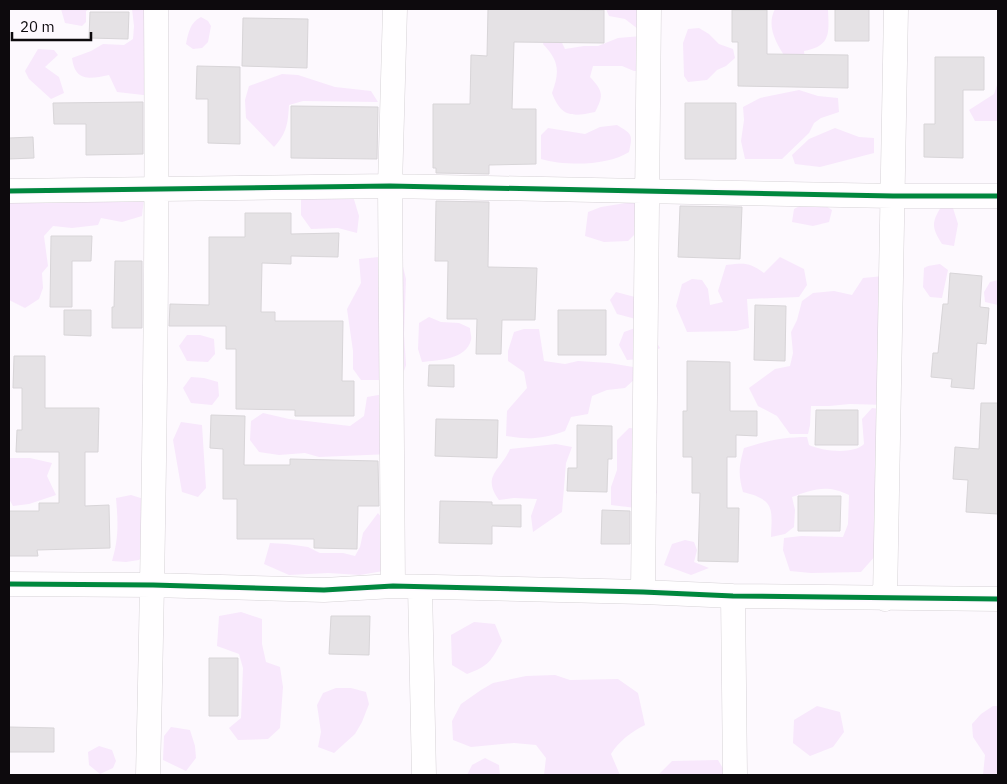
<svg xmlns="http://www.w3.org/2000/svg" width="1007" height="784" font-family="'IBM Plex Sans',sans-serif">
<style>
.green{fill:#f8e8fc}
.building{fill:#e5e2e5;stroke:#d8d5d8}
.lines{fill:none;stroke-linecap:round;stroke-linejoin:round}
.street-casing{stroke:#d7d3d7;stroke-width:25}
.street{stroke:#fffeff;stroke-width:24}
.cycleway-casing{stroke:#fef8ff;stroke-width:8}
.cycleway{stroke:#00873e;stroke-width:5}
</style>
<rect width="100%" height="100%" fill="#fdf9fe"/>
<path class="green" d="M61,9h28l-3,2v11l-4,4 -17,-3z
M132,9h16l4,87 -35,-4 -8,-17c-19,4 -34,7 -37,-17l19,-7 12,-7 21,1 9,-6 1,-13z
M606,9h52l-20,20 -13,-10 -16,-3z
M775,9l53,1c1,23 3,36 -24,41l1,10 -19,-3c-10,-15 -20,-32 -11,-49z
M201,17l7,4 3,5 -3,16 -6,6 -9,1 -7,-5c2,-10 4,-22 15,-27z
M699,28l10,6 10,10 14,5 2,9 -9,8 -9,4 -10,10 -19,2 -4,-6 -1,-33 5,-14z
M642,36l8,34 -16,1 -12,-5h-29l-3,11c13,14 14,18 5,35 -23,5 -34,5 -43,-19 8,-22 7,-32 -9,-49l2,-7 16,4 4,8 19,-3h14l20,-8z
M38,49l16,1 4,5 -13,12 14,10 5,16 -13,6 -22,-20 -4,-8z
M282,74l16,1 37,12 36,4 7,11 -75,-1 -14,4c-1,18 -2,28 -15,42l-28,-29 -1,-18 4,-14z
M998,82v39h-23l-6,-11 25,-16z
M799,90l19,6 20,2 1,14 -18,6 -7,5 -5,10 -27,26h-37l-4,-18 3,-21 -1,-13 17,-9z
M617,125c15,9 16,9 12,27 -21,14 -64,14 -88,7v-24l7,-7 37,6 15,-7z
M835,128l24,9 15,1v15l-54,14 -25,-3 -3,-9 17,-16z
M353,196l6,20 -2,17 -19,-5 -27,1 -10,-14v-16z
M9,198h135l-2,18 -20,6 -21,-4 -3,7 -26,3 -19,-2 -9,10 4,30 -6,7 1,15 -4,11 -14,9 -16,-8z
M632,202l20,5 -14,24 -10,10 -24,1 -19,-6 3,-24 13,-5z
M807,202h13l12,8 -3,12 -16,4 -21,-4 2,-13z
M941,207l12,1 5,16 -4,22 -12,-2c-10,-16 -11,-21 -1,-37z
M379,257l22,1 5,21 -2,55 2,31 -5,15h-40l-8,-11v-18l-6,-42 14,-26 -2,-24z
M780,257l24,12 3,16 -8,12 -52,2 2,29 -13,3 -49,1 -11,-26 6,-22 10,-5 10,1 6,9 2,16 13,-3 -5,-11 8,-26c19,-2 23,-3 38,8z
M940,264l8,6 -6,28 -12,-1 -7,-10 1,-19 4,-2z
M884,276l3,129 -37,-1 -21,2h-18l-1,19 -2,9h-18l-13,-18 -19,-10 -9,-18 26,-19 15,-3 3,-13 -2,-21 6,-12 5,-19 11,-8 21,-2 18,4 11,-17z
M998,280v25l-13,-3 -1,-10 6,-10z
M616,292l19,5 12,25 -30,-8 -7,-14z
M429,317l12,5 18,1 11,5c0,4 2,9 1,12 -5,20 -33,20 -49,22l-4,-13 1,-26z
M638,327l13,7 9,14 -20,11 -13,1 -8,-15 5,-13z
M524,329h15l5,32 21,3 13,-3 31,2 24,4 3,11 -11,10 -18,2 -15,6 -4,18 -17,3 -6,14c-22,8 -37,9 -59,5l1,-25 20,-23 -3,-16 -16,-11v-10l6,-19z
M187,335h13l14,4 1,15 -7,8 -21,-1 -8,-15z
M191,377l13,1 14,4 1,14 -7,9 -21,-2 -8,-15z
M395,392l9,11v21l-13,30 -72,3 -14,-4 -26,2 -20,-3 -9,-12 1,-19 12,-8 26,6 61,7 14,-10 3,-19z
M872,408l17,2 -5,136 -23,26 -50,1 -21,-2 -7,-21 1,-12 17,-2 42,1 5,-13 1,-29c-22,-11 -36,-6 -57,2l3,13 -1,17 -9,7 -14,3c1,-29 4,-37 -28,-45 -5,-18 -4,-26 1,-44 22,-7 39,-11 63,-11l2,8c13,6 44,10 55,-1l-2,-25z
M181,422l21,3 4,63 -8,9 -16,-5 -9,-52z
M629,428l14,1 14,64 -21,15 -25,-3v-18l6,-17v-30z
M556,444l16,3 -6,16 -4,49 -29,20 -2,-16 6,-17 -23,-1 -15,2c-18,-24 2,-30 11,-51z
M9,458h21l22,5 -5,13 9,19 -27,9 -16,2 -4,-7z
M131,495l16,5 -1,51 -7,9 -13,2 -14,-1c7,-24 6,-39 4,-63z
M378,513l8,11 3,46 -29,5 -32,-2 -39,2 -25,-11 6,-21 17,1 21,3 12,6h23l12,3 5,-9 3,-14z
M685,540l9,2 3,8 -3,12 15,6 -18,7 -27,-10 8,-21z
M241,612l21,7v25l4,18 14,5 3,20 -3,41 -12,11 -30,1 -9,-12 12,-10 2,-50 -4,-14 -22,-8 2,-30z
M474,622l21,2 7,17c-11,20 -13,25 -35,33l-15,-9 -1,-30z
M555,675l15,5 48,-1 20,14 7,32c-13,6 -27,17 -34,29l9,21h-76l2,-17 -10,-13 -22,-2 -43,4 -18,-7 -1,-19 9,-17 20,-14 12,-7 33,-7z
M336,688h15l15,4 3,12 -7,18 -7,12 -21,19 -16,-6 3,-15 -4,-27 6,-12z
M817,706l23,6 4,20 -11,15 -23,9 -17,-13 1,-23z
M993,706h5v69h-15l2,-20 -12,-18 -1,-13 9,-10z
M171,727l19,3 5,16 1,12 -10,13 -23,-11 1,-24z
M99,746l13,4 4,11 -3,7 -13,6 -11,-9 -1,-13z
M485,758l14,7 1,10h-33l5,-10z
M718,760l9,15h-69l14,-14z"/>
<path class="building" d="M488,9l116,1v33l-90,-1 -2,67h24v55l-47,1v9l-53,-1v-5h-3v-64h37l1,-49 16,1z
M835,9h34v32h-34z
M732,10h35v44l81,1v33l-110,-2v-44h-6z
M90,12h39l-1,27 -39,-1z
M243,18l65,1 -1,49 -65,-2z
M935,57h49v33h-21v68l-39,-1v-33h11z
M197,66l43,1v77l-32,-1v-44h-12z
M143,102v52l-57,1v-31h-32l-1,-21z
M685,103h51v56h-51z
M291,106l87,1 -1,52 -86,-1z
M33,137l1,21 -25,1v-21z
M436,201l53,1 -1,65 49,1 -2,52h-33l-1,34h-25l1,-35h-30l1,-58h-13z
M680,206l62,1 -2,52 -62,-2z
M245,213h46v21l48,-1 -1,24 -47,-1v8l-29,-1 -1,49h14v9h68l-1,60h12v35h-59v-6l-59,-1v-60h-10v-23h-57l1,-22 39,1v-68h36z
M51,236h41l-1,25h-19v46h-22z
M115,261h27v67h-30v-21h2z
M950,273l32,3 -2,31 9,1 -3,36 -9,-1 -3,46 -23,-2 1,-8 -21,-2 2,-24h5l5,-49h5z
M755,305l31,1 -1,55 -31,-1z
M64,310h27v26l-27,-1z
M558,310h48v45h-48z
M14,356h31v52h54l-1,44h-13v54l24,-1 1,43 -73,2 1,6h-29v-45h30v-8h20v-51h-43l1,-22h5v-42h-9z
M687,361l43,1v49h27v25l-21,-1v22h-9v51h12l-1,54 -40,-1 2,-68h-8v-36h-9v-46h4z
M429,365h25v22l-26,-1z
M981,403h17v111l-32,-2 2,-32 -15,-1 2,-32 24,2z
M816,410h42v35h-43z
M211,415l34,1 -1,49h46v-6l88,2 1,45h-21l-1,43 -43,-1v-9h-77v-40h-14v-50l-13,-1z
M436,419l62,1 -1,38 -62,-2z
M577,425l35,1v33h-4l-1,33 -40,-1 1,-23h9z
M798,496h43l-1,35h-42z
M440,501l52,1v3h29v22l-29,-1v18l-53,-1z
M602,510l28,1v33h-29z
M331,616h39l-1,39 -40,-1z
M209,658h29v58h-29z
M9,727l45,1v24h-45z"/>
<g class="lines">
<g class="street-casing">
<path id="street" d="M9,191l381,-5 503,10h105
M9,584l144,1 171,5 69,-4 250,6 90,4 265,3
M393,586l-3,-400 5,-177
M420,587l4,188
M643,592l6,-583
M733,596l2,179
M885,599l11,-590
M148,775c6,-255 10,-511 8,-766"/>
</g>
<use href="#street" class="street"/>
<g class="cycleway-casing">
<path id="cycleway" d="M9,191l381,-5 503,10h105
M9,584l144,1 171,5 69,-4 250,6 90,4 265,3"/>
</g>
<use href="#cycleway" class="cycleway"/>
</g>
<rect width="1007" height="784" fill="none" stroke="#0d0a0d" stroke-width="20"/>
<path d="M12 32v8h79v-8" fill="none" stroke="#0d0a0d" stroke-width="2.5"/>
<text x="20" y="32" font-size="15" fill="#0d0a0d" stroke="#fef8ff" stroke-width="4" paint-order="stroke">20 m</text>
</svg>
